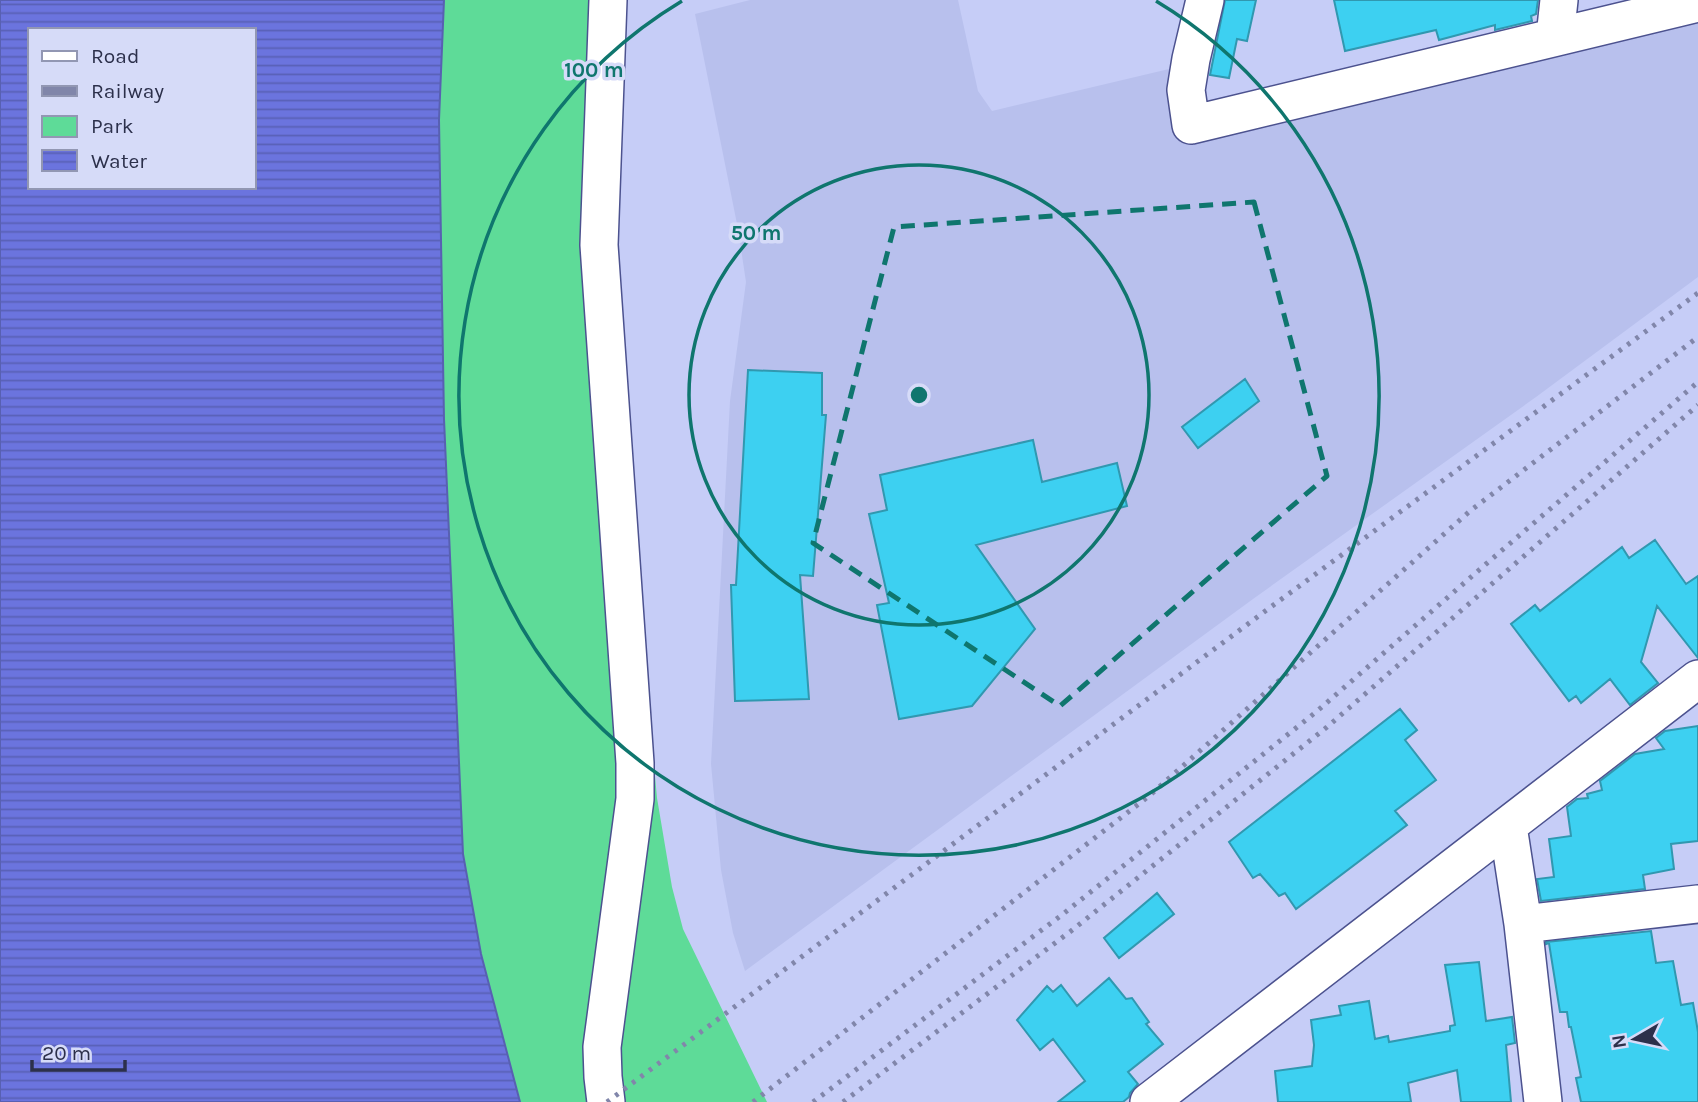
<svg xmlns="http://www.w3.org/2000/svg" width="1698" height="1102" font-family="Karla,sans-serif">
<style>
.built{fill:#b8c0ed}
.green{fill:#5edb98}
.water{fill:url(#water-rules);stroke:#5860b2;stroke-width:2;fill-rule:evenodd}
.building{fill:#3dd0f1;stroke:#3098b0;stroke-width:2}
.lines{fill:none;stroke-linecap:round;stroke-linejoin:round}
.street-casing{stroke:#4c528f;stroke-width:40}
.street{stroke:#fff;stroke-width:37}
.rail{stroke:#8186aa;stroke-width:5;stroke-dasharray:3.5 7;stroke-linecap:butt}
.marked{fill:none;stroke:#0f766e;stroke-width:5;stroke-dasharray:14 9;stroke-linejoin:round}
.ring{fill:none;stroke:#0f766e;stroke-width:3.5}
.centre{fill:#0f766e;stroke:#d6dbf8;stroke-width:3.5}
.ring-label{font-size:21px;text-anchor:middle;font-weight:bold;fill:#0f766e;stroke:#d6dbf8;stroke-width:7;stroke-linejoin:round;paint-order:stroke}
</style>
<defs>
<pattern id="water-rules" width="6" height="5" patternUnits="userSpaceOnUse" patternTransform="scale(1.75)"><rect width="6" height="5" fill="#6b74de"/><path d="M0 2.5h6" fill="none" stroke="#5860b6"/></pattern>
</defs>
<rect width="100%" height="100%" fill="#c6cdf7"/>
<path class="built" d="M750,0h208l20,91 14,20 177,-42 13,64 516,-121v265l-162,120 -283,202 -508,372 -12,-38 -12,-63 -10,-106 19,-363 16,-119 -8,-53 -43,-215z"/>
<path class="green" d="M444,0h147l39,499 27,299 15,89 11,42 84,173h-247l-39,-148 -18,-100 -19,-435 -5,-299z"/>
<path class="water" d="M0,0h444l-5,120 5,299 19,435 18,100 39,148h-520zM30,30h224v157h-224z"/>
<path class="building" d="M1225,0h31l-9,41 -10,-2 -8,39 -19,-3z
M1334,0h204l-2,14 -5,2 1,5 -37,9v-5l-56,15 -3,-10 -91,21z
M748,370l74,3v42h4l-13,161 -13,-1 9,124 -74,2 -4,-116h5z
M1245,379l14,22 -61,47 -16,-21z
M1033,440l9,42 75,-19 10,43 -151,39 59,84 -63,77 -73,13 -22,-114 12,-2 -20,-89 18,-4 -7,-35z
M1655,540l31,44 12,-8v82l-41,-52 -16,56 17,21 -28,22 -20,-26 -29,24 -5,-7 -7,5 -58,-77 24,-19 5,6 82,-64 7,11z
M1400,709l17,21 -12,10 31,40 -41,31 12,14 -111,84 -11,-16 -6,3 -19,-22 -7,4 -24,-36z
M1698,726v115l-27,3 3,25 -31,6 2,14 -104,12 -4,-22 17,-2 -5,-38 22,-3 -4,-29 10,-8 11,-1 -1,-4 15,-4 -2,-9 35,-27 29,-5 -8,-11 9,-7z
M1157,893l17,21 -55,44 -15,-20z
M1651,931l5,32 17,-2 8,44 12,-2 5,29v70h-117l-5,-24 5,-1 -10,-50h-2l-2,-15h-7l-11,-69 -3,1v-2z
M1479,962l7,59 26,-4 3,26 -9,2 5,57h-50l-4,-32 -49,13 3,19h-133l-3,-31 37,-5 2,-21 -3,-25 30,-5 -2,-9 30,-5 6,38 13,-3 1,6 61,-11v-5l5,-1 -10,-60z
M1109,978l17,21 6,-1 17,24 -3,2 17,20 -35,28 10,12 -8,9 -1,4 -6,5h-65l27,-21 -32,-42 -13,11 -23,-30 30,-34 6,6 8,-7 16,21z"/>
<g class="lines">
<g class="street-casing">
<path id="street" d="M1205,0l-14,59 -5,31 5,35 507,-122
M1555,37l4,-37
M1508,826l15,98 20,178
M1523,924l175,-20
M606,1102l-3,-25 -1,-30 33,-248v-36l-36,-518 9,-245
M1149,1102l549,-423"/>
</g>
<use href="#street" class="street"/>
<path class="rail" d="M607,1102l657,-490 434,-319
M753,1102l396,-306 321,-285 228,-174
M813,1102l250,-188 253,-202 170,-148 212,-182
M843,1102l228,-171 256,-204 371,-322"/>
</g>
<path class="marked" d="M1254,202l73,274 -267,230 -247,-163 81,-316z"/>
<g class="ring">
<circle cx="919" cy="395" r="230"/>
<path d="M1156 1A460 460 0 1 1 682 1"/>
</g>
<circle cx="919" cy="395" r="10" class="centre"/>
<g class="ring-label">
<text x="594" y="77">100 m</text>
<text x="756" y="240">50 m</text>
</g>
<rect x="28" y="28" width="228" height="161" fill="#d6dbf8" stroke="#9297b3" stroke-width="2"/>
<rect x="42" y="51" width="35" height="10" fill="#ffffff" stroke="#9297b3" stroke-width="2"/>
<text x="91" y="63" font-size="21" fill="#2c304b">Road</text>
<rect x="42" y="86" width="35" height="10" fill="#8186aa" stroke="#9297b3" stroke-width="2"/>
<text x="91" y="98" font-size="21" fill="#2c304b">Railway</text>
<rect x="42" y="116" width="35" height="21" fill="#5edb98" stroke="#9297b3" stroke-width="2"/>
<text x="91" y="133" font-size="21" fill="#2c304b">Park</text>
<rect x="42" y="150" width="35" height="21" fill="url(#water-rules)" stroke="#9297b3" stroke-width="2"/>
<text x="91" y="168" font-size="21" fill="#2c304b">Water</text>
<g transform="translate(1635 1039) rotate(261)" stroke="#d6dbf8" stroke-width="5" paint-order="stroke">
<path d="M0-5L12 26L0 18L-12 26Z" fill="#2c304b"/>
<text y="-10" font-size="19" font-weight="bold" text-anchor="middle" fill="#2c304b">N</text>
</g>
<path d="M32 1060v10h93v-10" fill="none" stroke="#2c304b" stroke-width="3.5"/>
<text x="42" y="1060" font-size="21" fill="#2c304b" stroke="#d6dbf8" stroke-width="5" paint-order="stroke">20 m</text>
</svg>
